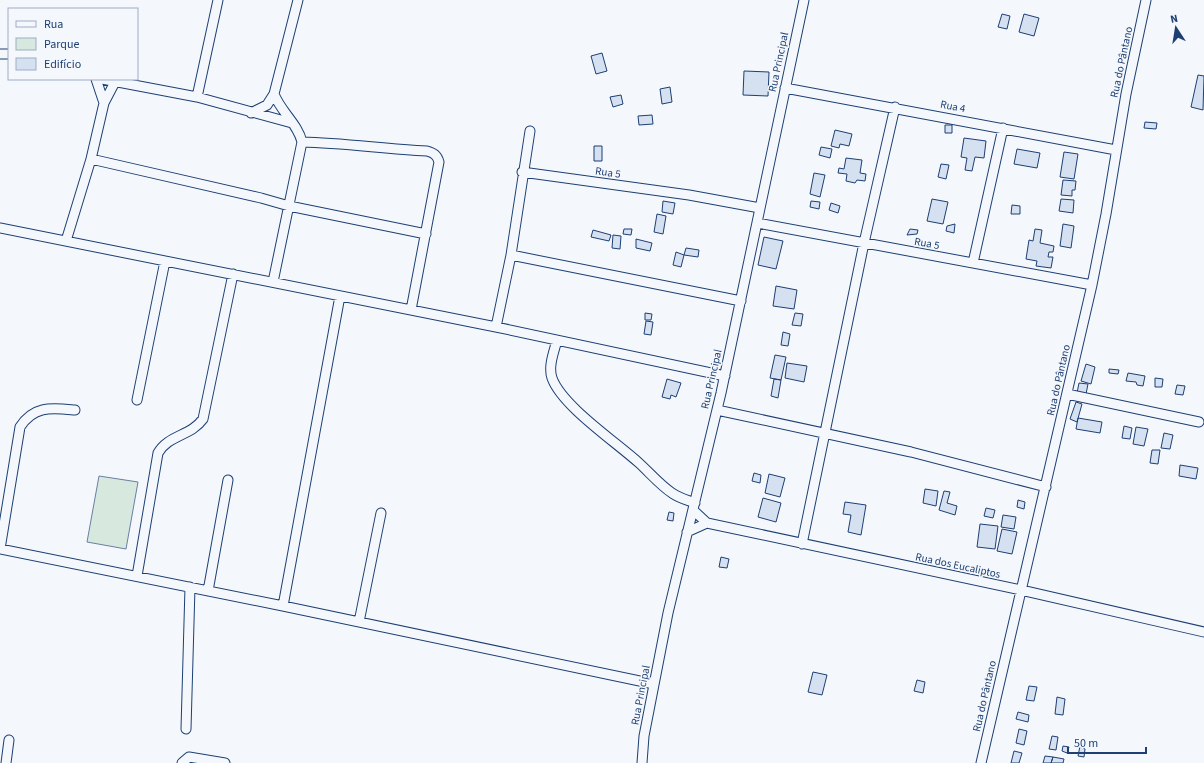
<svg xmlns="http://www.w3.org/2000/svg" width="1204" height="763" font-family="'Source Sans 3',sans-serif">
<style>
.green{fill:#d7e8df;stroke:#687fa3}
.building{fill:#d5e0f0;stroke:#1d3f73}
.lines{fill:none;stroke-linecap:round;stroke-linejoin:round}
.minor-casing{stroke:#1d3f73;stroke-width:11}
.minor{stroke:#f4f7fb;stroke-width:9}
.labels{text-anchor:middle;stroke-width:3;stroke-linejoin:round;paint-order:stroke}
.street-label{font-size:11px;fill:#1d3f73;stroke:#f4f7fb}
</style>
<rect width="100%" height="100%" fill="#f4f7fb"/>
<path class="green" d="M99,476l39,6 -12,67 -39,-7z"/>
<path class="building" d="M1002,14l8,2 -3,13 -9,-2z
M1024,14l15,4 -5,18 -15,-4z
M602,53l5,18 -11,3 -5,-18z
M744,71l25,1 -1,24 -25,-1z
M1198,75l6,1 -1,34 -12,-3z
M670,87l2,15 -10,2 -2,-15z
M621,95l2,9 -10,3 -3,-10z
M652,115l1,9 -14,1 -1,-9z
M1145,122l12,1 -1,6 -12,-1z
M945,125h7v8h-7z
M835,130l17,4 -3,12 -9,-2 -1,4 -8,-2z
M964,138l22,3 -2,17 -9,-1 -3,14 -7,-1 2,-12 -6,-1z
M594,146h8v15h-8z
M821,147l11,2 -2,9 -11,-3z
M1017,149l23,4 -3,15 -23,-4z
M1064,152l14,2 -4,25 -14,-2z
M846,158l16,2 -2,13 6,1 -1,7 -8,-1 -2,3 -9,-2 1,-7 -9,-1 1,-5 5,1z
M941,164l8,1 -3,14 -8,-2z
M814,173l11,2 -5,22 -10,-3z
M1063,180l13,1 -1,9h-3v6l-11,-1z
M932,199l16,3 -5,22 -16,-3z
M1061,199l13,1 -1,13 -14,-2z
M663,201l12,2 -2,11 -11,-2z
M811,201l9,1 -1,7 -9,-2z
M831,203l9,3 -2,7 -9,-3z
M1012,205l8,1v8h-9z
M657,214l9,2 -3,18 -9,-2z
M955,224l-1,9 -8,-2 1,-5z
M1063,224l11,2 -3,22 -11,-2z
M624,229h8l-1,6 -8,-1z
M910,229l8,1 -1,4 -10,1z
M1035,229l7,1 -2,13 14,3 -1,6h-4l-1,5h5l-2,11 -15,-2 1,-5 -11,-2 3,-19 4,1z
M593,230l18,5 -2,6 -18,-4z
M613,235l8,1 -1,13 -8,-1z
M764,237l19,4 -7,28 -18,-4z
M636,239l16,4 -2,8 -14,-3z
M686,248l13,2 -1,7 -14,-2z
M676,252l8,3 -3,12 -8,-2z
M776,286l21,4 -3,19 -21,-3z
M645,313l7,1 -1,6h-6z
M795,313l8,1 -2,12 -9,-1z
M646,321l7,1 -2,13 -7,-1z
M783,332l7,2 -2,12 -7,-1z
M775,355l11,2 -5,23 -11,-2z
M787,363l20,3 -3,16 -19,-4z
M1086,364l9,3 -4,17 -10,-3z
M1109,369l10,1 -1,4 -9,-1z
M1128,373l17,3 -2,10 -6,-1 -1,-3 -10,-1z
M1155,378l8,1 -1,8h-7z
M667,379l14,4 -5,14 -5,-2 -1,4 -8,-2z
M774,379l7,1 -3,18 -7,-2z
M1079,383l9,1 -2,10 -9,-1z
M1177,385l8,1 -2,9 -8,-1z
M1076,402l6,2 -5,18 -7,-3z
M1078,418l24,4 -2,11 -24,-4z
M1124,426l8,2 -2,11 -8,-1z
M1136,427l12,2 -4,17 -11,-2z
M1164,433l9,2 -3,14 -9,-1z
M1152,450h8l-2,14 -8,-1z
M1180,465l18,3 -2,11 -17,-3z
M754,473l7,2 -1,8 -8,-2z
M769,474l16,4 -5,19 -15,-4z
M925,489l13,2 -2,15 -13,-3z
M944,491l6,1 -3,11 10,3 -2,9 -16,-5z
M763,498l18,5 -5,19 -18,-5z
M1018,500l7,2 -1,7 -7,-2z
M845,502l21,3 -5,30 -13,-3 3,-17 -8,-1z
M986,508l9,2 -2,8 -9,-2z
M669,512l5,1 -1,8 -6,-1z
M1003,515l13,2 -2,12 -13,-2z
M980,524l18,2 -3,23 -18,-2z
M1002,529l15,3 -5,22 -15,-3z
M721,557l8,2 -2,9 -8,-1z
M813,672l14,3 -5,20 -14,-3z
M917,680l8,2 -2,11 -9,-2z
M1029,686l8,1 -3,14 -8,-1z
M1057,697l8,2 -2,16 -8,-1z
M1018,712l11,3 -1,7 -12,-3z
M1019,729l8,2 -3,14 -8,-2z
M1052,736l6,1 -2,13 -7,-1z
M1063,746l6,1 -2,6 -5,-2z
M1080,746l5,3 -1,8 -6,-1z
M1014,751l8,2 -3,10h-8z
M1045,756l8,1 -2,6h-8z
M1053,757l11,2 -1,4h-12z"/>
<g class="lines">
<g class="minor-casing">
<path id="minor" d="M0,54h9
M96,79l8,24
M102,79l95,18 95,26
M785,88l331,62
M197,97l21,-97
M251,113l16,-8 7,-11 24,-94
M302,142c42,1 83,7 125,9 7,2 10,4 12,11l-28,148
M91,159l170,39 28,8 137,28
M522,172l167,23 71,13
M757,223l335,62
M0,228l496,99 229,49
M66,241l25,-82 13,-56 11,-21
M511,255l230,46
M973,263l30,-135
M273,282l29,-140c-4,-18 -21,-30 -28,-48
M496,327l15,-72 19,-124
M557,340c-3,12 -9,26 -5,38 10,28 64,64 87,85 11,10 21,22 33,30 7,5 15,7 23,10
M1067,394l132,28
M137,400l28,-139
M717,410l194,42 135,35
M693,510l14,13
M707,523l314,67 183,42
M687,532l20,-9
M802,544l62,-301 31,-136
M0,549l283,57 371,78
M0,549l20,-122c14,-22 32,-19 55,-17
M137,576l21,-123c10,-18 33,-17 45,-34l30,-145
M208,591l20,-111
M283,606l57,-310
M359,622l22,-109
M186,729l4,-142
M6,763l3,-23
M182,763l7,-6 36,6
M642,763l2,-27 24,-123 53,-220 83,-393
M981,763l111,-478 14,-71 20,-120 20,-94"/>
</g>
<use href="#minor" class="minor"/>
</g>
<g class="labels">
<g class="street-label">
<text transform="translate(778 62) rotate(-78)" y="4">Rua Principal</text>
<text transform="translate(1121 62) rotate(-78)" y="4">Rua do Pântano</text>
<text transform="translate(953 106) rotate(11)" y="4">Rua 4</text>
<text transform="translate(608 172) rotate(8)" y="4">Rua 5</text>
<text transform="translate(927 243) rotate(10)" y="4">Rua 5</text>
<text transform="translate(711 379) rotate(-77)" y="4">Rua Principal</text>
<text transform="translate(1058 380) rotate(-77)" y="4">Rua do Pântano</text>
<text transform="translate(958 565) rotate(12)" y="4">Rua dos Eucaliptos</text>
<text transform="translate(640 695) rotate(-79)" y="4">Rua Principal</text>
<text transform="translate(984 696) rotate(-77)" y="4">Rua do Pântano</text>
</g>
</g>
<rect x="8" y="8" width="130" height="72" fill="#f4f7fb" stroke="#9eadc5"/>
<rect x="16" y="21" width="20" height="6" fill="#f4f7fb" stroke="#9eadc5"/>
<text x="44" y="28" font-size="12" fill="#1d3f73">Rua</text>
<rect x="16" y="38" width="20" height="12" fill="#d7e8df" stroke="#9eadc5"/>
<text x="44" y="48" font-size="12" fill="#1d3f73">Parque</text>
<rect x="16" y="58" width="20" height="12" fill="#d5e0f0" stroke="#9eadc5"/>
<text x="44" y="68" font-size="12" fill="#1d3f73">Edifício</text>
<g transform="translate(1176 28) rotate(348)" stroke="#f4f7fb" stroke-width="3" paint-order="stroke">
<path d="M0-3L7 15L0 10L-7 15Z" fill="#1d3f73"/>
<text y="-6" font-size="11" font-weight="bold" text-anchor="middle" fill="#1d3f73">N</text>
</g>
<path d="M1068 747v6h78v-6" fill="none" stroke="#1d3f73" stroke-width="2"/>
<text x="1074" y="747" font-size="12" fill="#1d3f73" stroke="#f4f7fb" stroke-width="3" paint-order="stroke">50 m</text>
</svg>
